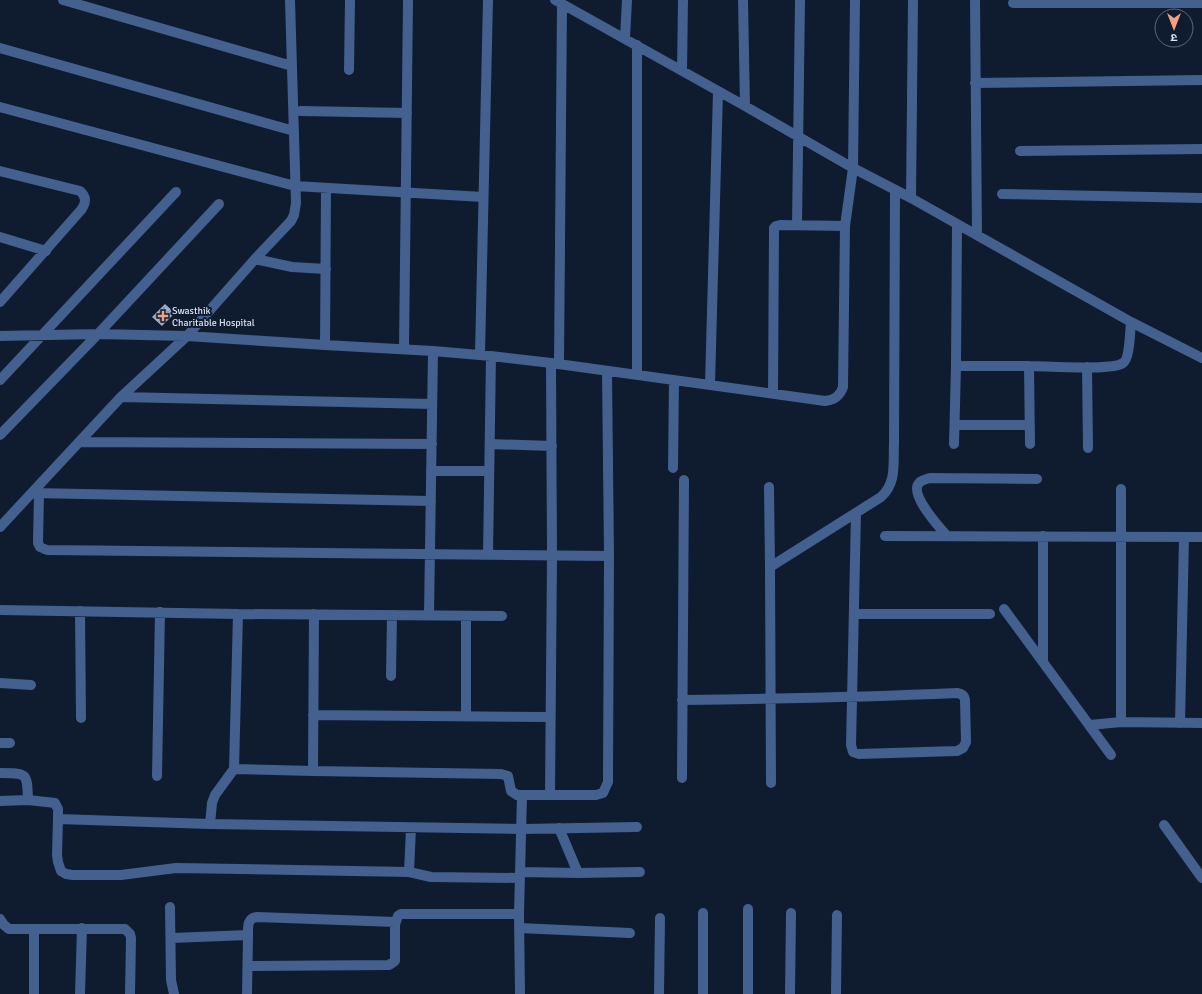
<svg xmlns="http://www.w3.org/2000/svg" width="1202" height="994" font-family="Signika,'Noto Sans Devanagari',sans-serif">
<style>
.building{fill:url(#building-cross-hatch)}
.lines{fill:none;stroke-linecap:round;stroke-linejoin:round}
.minor{stroke:#43608f;stroke-width:10}
.poi-dot{fill:#f2a07f;stroke:#0f1b2f;stroke-width:1.5}
.labels{text-anchor:middle;stroke-width:4;stroke-linejoin:round;paint-order:stroke}
.poi-label{font-size:10px;fill:#d8e1ef;stroke:#0f1b2f;text-anchor:start}
</style>
<defs>
<pattern id="building-cross-hatch" width="8" height="8" patternUnits="userSpaceOnUse"><rect width="8" height="8" fill="#a0b0cb"/><path d="M0 0l8 8M0 8l8-8" fill="none" stroke="#8895aa"/></pattern>
</defs>
<rect width="100%" height="100%" fill="#0f1b2f"/>
<path class="building" d="M165,304l10,9 -13,13 -10,-9z"/>
<g class="lines">
<path class="minor" d="M63,0l229,66
M555,0l190,106 108,62 58,30 220,124 71,36
M743,0l2,106
M975,0l2,235
M1013,3h189
M625,38l2,-38
M637,45v330
M0,48l294,83
M349,70l1,-70
M682,71l1,-71
M975,83l227,-3
M0,107l295,79 188,11
M301,111l106,2
M1020,151l182,-2
M0,171l80,20c7,6 6,12 1,19l-81,92
M1002,194l200,4
M911,198l2,-198
M797,225l3,-225
M0,237l46,14
M255,259l37,8 34,2
M0,336l98,-2 89,2 138,9 108,6 58,5 60,7 274,38c10,-1 15,-5 18,-14l2,-161 8,-58 2,-168
M325,345l1,-157
M404,349l4,-349
M480,354l8,-354
M559,364l3,-360
M956,366c25,0 49,0 73,0 17,0 84,5 94,-3 7,-4 7,-33 8,-41
M1029,366l1,78
M1087,367l1,81
M0,380l176,-188
M710,385l8,-294
M773,394l1,-166 2,-2 4,-1 65,1
M121,397l311,7
M955,425h75
M0,435l98,-101 121,-130
M81,442l351,2
M490,444l62,2
M954,444l2,-78 1,-142
M673,468l1,-88
M431,471h58
M769,487l1,80
M33,493l398,8
M39,493l-1,50 2,4 7,3 562,6
M0,527l121,-130 66,-61 68,-77 36,-38 3,-6 2,-12 -6,-203
M885,536l317,1
M947,536c-8,-9 -38,-42 -28,-53 3,-3 8,-4 11,-5l107,1
M488,555l3,-199
M1004,609l107,146
M0,610l238,4 264,2
M80,611l1,107
M854,614h136
M429,615l4,-264
M466,616v100
M1043,662v-126
M391,676l1,-61
M0,683l31,2
M682,700c92,-1 184,-3 275,-7 5,1 7,2 8,7l1,42 -3,6 -6,3 -98,3 -6,-2 -2,-7c2,-77 3,-154 5,-232
M313,715l237,2
M1121,722v-233
M1180,723l4,-186
M1090,725l31,-3 81,1
M0,743h10
M234,769l4,-155
M313,771l1,-157
M0,773c28,0 27,0 28,27l27,3 3,6v10
M157,776l3,-164
M682,778l2,-298
M771,783l-1,-216 111,-70c16,-14 12,-34 13,-54l1,-253
M550,795l2,-239 -1,-193
M0,801l28,-1
M210,824l2,-21 3,-8 19,-26 79,2 188,3 7,2 3,15 6,4h79l7,-2 5,-11 1,-226 -2,-185
M1164,825l38,53
M559,828l19,45
M409,872l2,-44
M521,872l57,1 62,-1
M520,878l-89,-1 -22,-5 -233,-4 -55,7h-48l-7,-1 -5,-3 -3,-9 -1,-7 1,-36 152,5 312,5 115,-2
M170,907l1,73 3,14
M748,909v85
M0,919l4,6 5,4h116l5,5 1,4 -1,56
M519,928l111,5
M34,929v65
M172,938l76,-3c0,-8 -1,-17 9,-18l139,5
M248,966l141,-1 6,-4v-37l3,-8 3,-2h118
M80,994l2,-66
M247,994l1,-59
M520,994l-1,-80 3,-119
M659,994l1,-76
M703,994v-81
M790,994l1,-81
M836,994l1,-79"/>
</g>
<path class="poi-dot" d="M161 310h4v4h4v4h-4v4h-4v-4h-4v-4h4z"/>
<g class="labels">
<g class="poi-label">
<text x="172" y="314">Swasthik<tspan x="172" dy="12">Charitable Hospital</tspan></text>
</g>
</g>
<g transform="translate(1174 28) rotate(180)"><circle r="19" fill="#0f1b2f" stroke="#5f6a7c"/>
<path d="M0-3L7 15L0 10L-7 15Z" fill="#f2a07f"/>
<text y="-6" font-size="11" font-weight="bold" text-anchor="middle" fill="#d8e1ef">उ</text>
</g>
</svg>
